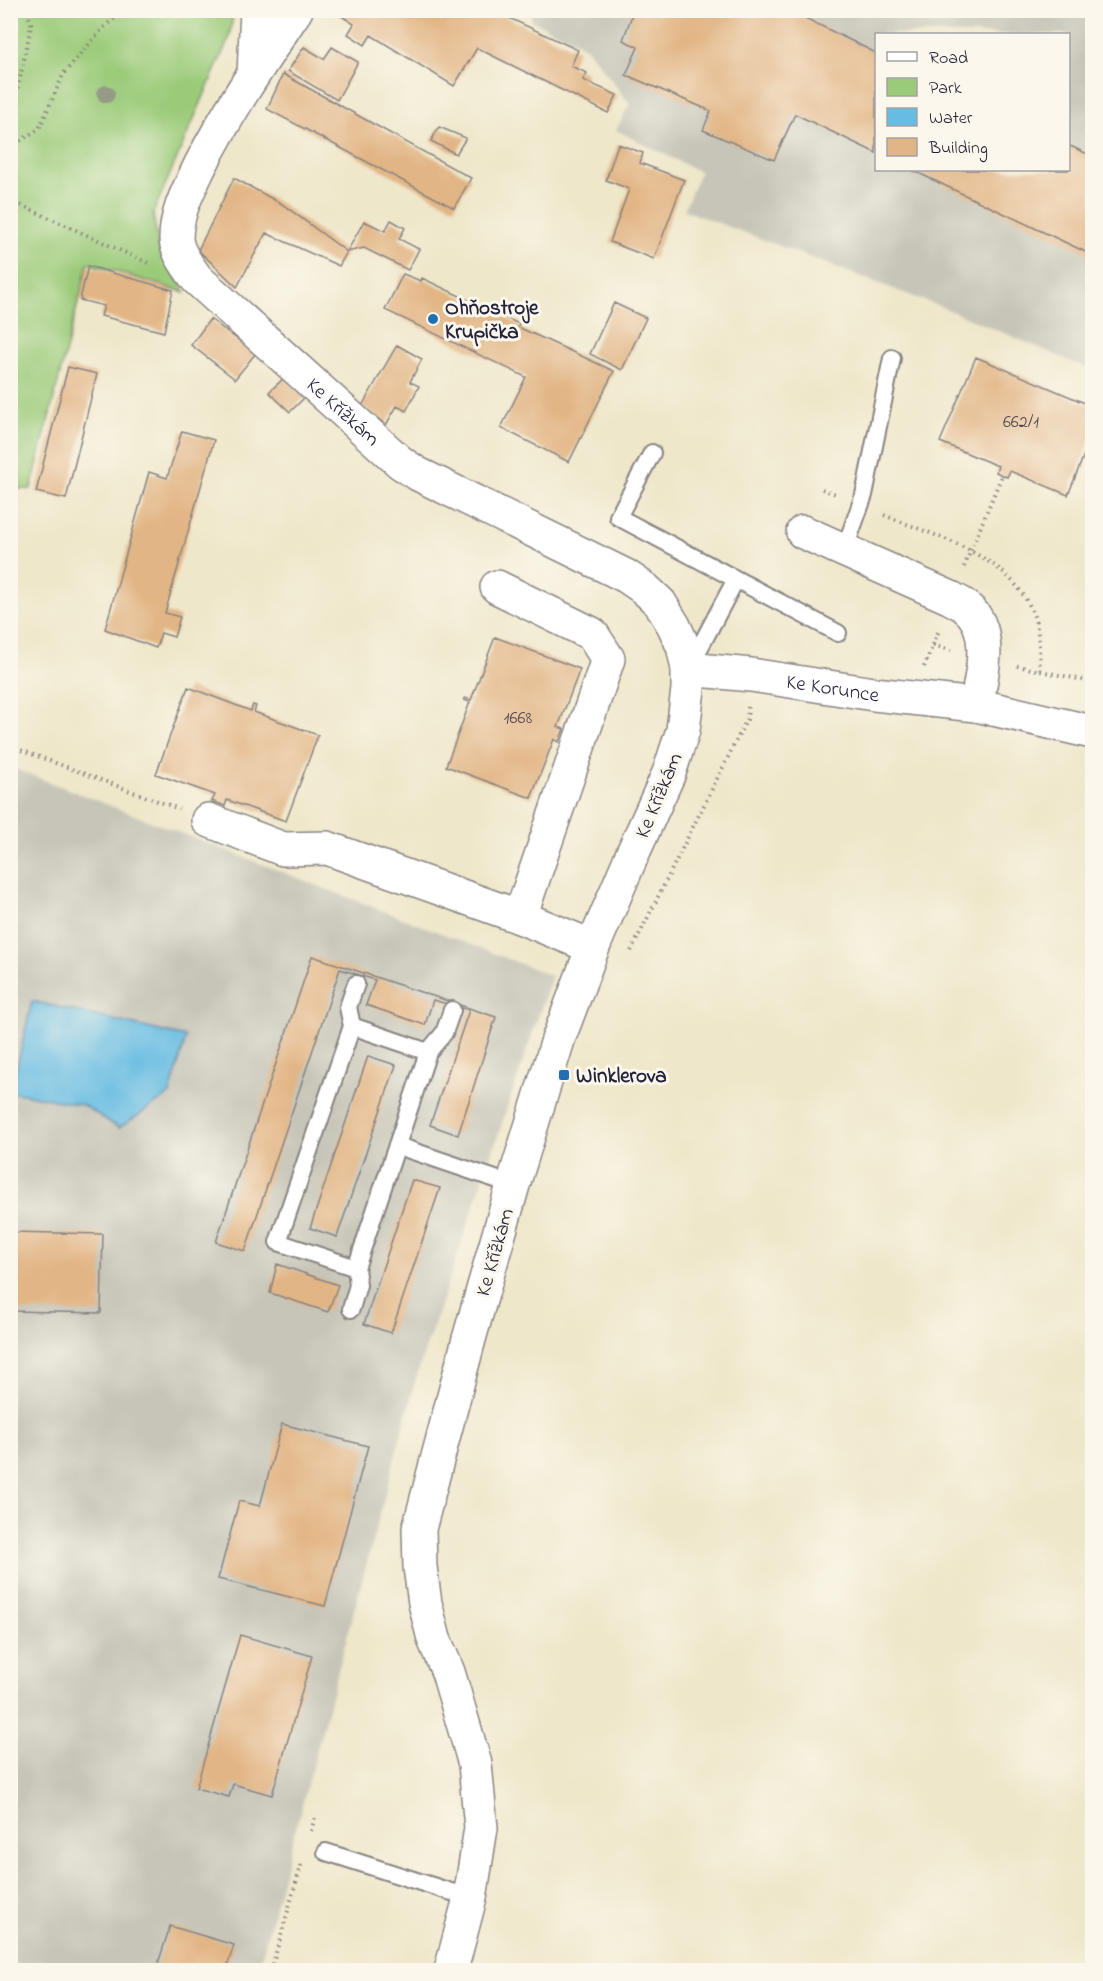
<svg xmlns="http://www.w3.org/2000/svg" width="1103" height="1981" font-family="'Indie Flower',sans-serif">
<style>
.industrial{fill:#c6c5b8;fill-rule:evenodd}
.green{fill:#9bcb79;stroke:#5e765a;stroke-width:1.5}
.water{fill:#66bce2;stroke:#446f8e;stroke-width:1.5}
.building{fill:#e2b585}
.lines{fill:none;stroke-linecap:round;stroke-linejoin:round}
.service-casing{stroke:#888482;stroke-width:20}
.minor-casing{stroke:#888482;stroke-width:36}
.tertiary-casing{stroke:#888482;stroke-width:36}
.path{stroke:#888482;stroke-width:4;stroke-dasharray:1.5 4.5;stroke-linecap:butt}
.service{stroke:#fff;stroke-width:16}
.minor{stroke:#fff;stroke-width:33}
.tertiary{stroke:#fff;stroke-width:33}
.tree{fill:#959b87}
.poi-dot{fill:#1f6fb2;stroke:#fbf7ec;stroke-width:2}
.labels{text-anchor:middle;stroke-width:6;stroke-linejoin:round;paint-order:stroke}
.number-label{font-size:18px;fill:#52474e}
.poi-label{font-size:21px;font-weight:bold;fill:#22223b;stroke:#fbf7ec;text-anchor:start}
.street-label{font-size:21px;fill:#22223b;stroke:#fbf7ec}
</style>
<rect width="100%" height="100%" fill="#fbf7ec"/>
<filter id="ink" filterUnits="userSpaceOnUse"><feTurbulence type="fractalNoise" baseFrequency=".0167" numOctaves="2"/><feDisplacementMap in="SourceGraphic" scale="12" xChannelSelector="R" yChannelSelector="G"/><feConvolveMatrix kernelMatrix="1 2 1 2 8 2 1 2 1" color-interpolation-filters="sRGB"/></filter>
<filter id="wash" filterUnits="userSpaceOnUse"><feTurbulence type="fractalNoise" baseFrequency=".008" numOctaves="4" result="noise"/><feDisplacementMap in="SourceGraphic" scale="24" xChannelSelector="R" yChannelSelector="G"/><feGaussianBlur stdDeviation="1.35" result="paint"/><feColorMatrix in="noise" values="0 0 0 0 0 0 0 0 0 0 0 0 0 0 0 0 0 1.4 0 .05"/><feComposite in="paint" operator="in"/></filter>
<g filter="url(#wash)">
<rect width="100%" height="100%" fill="#efe7ca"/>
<path class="industrial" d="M532,10l560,1v359l-148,-62 -260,-98 16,-38 -84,-42 14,-26 -44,-57 -55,-27zM876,34h192v136h-192z
M10,767l542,209 -134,395 -160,599h-247z"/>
<path class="green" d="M11,10l223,1 -5,27 -76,175 6,37 27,43 -98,-30 -57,226h-21v-436l8,-36h-7z"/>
<path class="water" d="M32,1001l154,36 -16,57 -51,34 -36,-23 -72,-13z"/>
<g id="blocks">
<path class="building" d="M332,10h160l86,40 -7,16 16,7 -4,7 34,15 -9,18 -131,-65 -23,38 -83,-51 -6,10 -17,-11 6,-10z
M620,10h126l4,3 2,-3h37l87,43v100l-81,-39 -21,46 -71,-30 8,-19 -85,-36 12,-28 -15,-7 9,-25z
M304,47l20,12 8,-12 26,15 -21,38 -49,-29z
M283,74l188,104 -17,30 -187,-99z
M439,127l27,11 -10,16 -25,-13z
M618,144l25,9 -3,10 44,17 -30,79 -44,-17 19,-53 -23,-9z
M1068,145l24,11v99l-180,-85h156z
M234,178l48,26 65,48 -8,14 -73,-33 -29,54 -39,-37z
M391,220l14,8 -6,11 20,10 -11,21 -44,-22 -17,4 17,-31 21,10z
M88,266l85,24 -9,42 -63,-16 3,-10 -24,-6z
M403,274l18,7 1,-3 97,46 -1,3 96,44 -45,91 -68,-34 25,-51 -141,-67z
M614,303l32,15 -24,52 -32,-16z
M210,319l46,34 -21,26 -44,-34z
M397,345l25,14 -12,23 9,4 -13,25 -9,-5 -11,19 -24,-19z
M976,357l116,49v29l-24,60 -58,-24 -3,6 -5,-2 -6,-3 2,-6 -58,-24z
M68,367l29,7 -31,125 -30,-7z
M285,377l20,20 -15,15 -21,-20z
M182,431l32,9 -49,173 15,4 -6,20 -13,-4 -5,15 -51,-19 44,-157 18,6z
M495,637l85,32 -22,58 6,2 -5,13 -5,-3 -23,59 -85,-32 24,-64 -6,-2 1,-2 6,2z
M188,687l63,24 2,-6 3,1 -2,6 64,23 -32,86 -59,-21 -2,6 -13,-5 3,-6 -59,-21z
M312,956l184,61 -38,118 -28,-10 39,-115 -36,-10 -8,25 -59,-20 9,-25 -35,-11 -95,282 -29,-9z
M368,1056l28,9 -59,172 -27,-9z
M412,1180l28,8 -49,145 -27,-9z
M10,1232l93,2 -2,79 -91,-2z
M277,1264l61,21 -10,27 -58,-19z
M282,1424l86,22 -43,160 -107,-27 21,-78 21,5z
M240,1635l72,21 -40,139 -39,-11 -4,13 -33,-9z
M170,1926l64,19 -8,25h-70z"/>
</g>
</g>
<g filter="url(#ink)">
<use href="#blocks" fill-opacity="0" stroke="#888482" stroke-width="1.5"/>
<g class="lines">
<g class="service-casing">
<path id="service" d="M652,453l-34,64 220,116
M844,551l20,-56 28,-137
M690,666l46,-87
M356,984l-8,23 4,19 -74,216 78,26
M352,1026l76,26
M398,1146l115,39
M351,1309l7,-24 -2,-17 72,-216 16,-19 8,-23
M326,1852l144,46"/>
</g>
<g class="minor-casing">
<g id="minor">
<path d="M254,73l3,-63"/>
<path d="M803,532l148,66c5,3 12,6 16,10 27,22 15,68 9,97"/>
<path d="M497,587l95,47 16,25 -88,258"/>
<path id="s1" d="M688,669l63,6 123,19 102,11 116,27"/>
<path d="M208,820l75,29 44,-1 193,69 73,30"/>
</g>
</g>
<g class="tertiary-casing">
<g id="tertiary">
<path id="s2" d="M296,10c-34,51 -68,101 -96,156 -11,23 -24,46 -24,73 1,14 13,29 21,40l204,184 17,11 208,102 19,13 15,14 14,23 9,20 5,23v20l-5,41 -14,43 -37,82 -39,92 -35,93 -45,145 -44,154 -50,190 1,38 5,36 9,36 14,33 27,92 6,64 -11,70 -19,72"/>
</g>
</g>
<path class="path" d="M10,124l20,-93 1,-8 -4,-13
M10,147l29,-18 25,-56 41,-47 20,-16
M10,200l138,63
M822,489l16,6
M884,515c52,22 124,39 148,96 8,18 7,41 8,60
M964,567l38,-92
M933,645l18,5
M1017,666l75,16
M924,667l15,-37
M10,746l169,63
M631,951l116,-232 1,-12
M311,1831l4,-14
M271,1970l31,-108"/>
<use href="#service" class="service"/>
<use href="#minor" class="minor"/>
<use href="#tertiary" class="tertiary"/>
</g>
<circle class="tree" cx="106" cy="94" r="9"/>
</g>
<g class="poi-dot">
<circle cx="433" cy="319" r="6"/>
<rect x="558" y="1069" width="12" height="12" rx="3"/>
</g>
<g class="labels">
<g class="number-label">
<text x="1021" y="427">662/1</text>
<text x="518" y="723">1668</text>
</g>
<g class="poi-label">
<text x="445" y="314">Ohňostroje<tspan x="445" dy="24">Krupička</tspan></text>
<text x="576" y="1082">Winklerova</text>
</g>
<g class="street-label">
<text dy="7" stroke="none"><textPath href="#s2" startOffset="504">Ke Křížkám</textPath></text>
<text dy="7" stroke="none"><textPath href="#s1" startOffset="146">Ke Korunce</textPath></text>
<text transform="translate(658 795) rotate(-67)" y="7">Ke Křížkám</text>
<text transform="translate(494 1252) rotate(-74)" y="7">Ke Křížkám</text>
</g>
</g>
<rect width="1103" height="1981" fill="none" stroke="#fbf7ec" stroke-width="36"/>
<rect x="875" y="33" width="195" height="138" fill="#fbf7ec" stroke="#a4a2a5" stroke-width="1.5"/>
<rect x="887" y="52" width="30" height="9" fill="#ffffff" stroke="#a4a2a5" stroke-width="1.5"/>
<text x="929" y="63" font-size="18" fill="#22223b">Road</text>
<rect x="887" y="78" width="30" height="18" fill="#9bcb79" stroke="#a4a2a5" stroke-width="1.5"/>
<text x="929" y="93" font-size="18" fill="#22223b">Park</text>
<rect x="887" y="108" width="30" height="18" fill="#66bce2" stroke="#a4a2a5" stroke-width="1.5"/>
<text x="929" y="123" font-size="18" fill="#22223b">Water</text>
<rect x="887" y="138" width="30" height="18" fill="#e2b585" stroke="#a4a2a5" stroke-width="1.5"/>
<text x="929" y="153" font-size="18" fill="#22223b">Building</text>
</svg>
